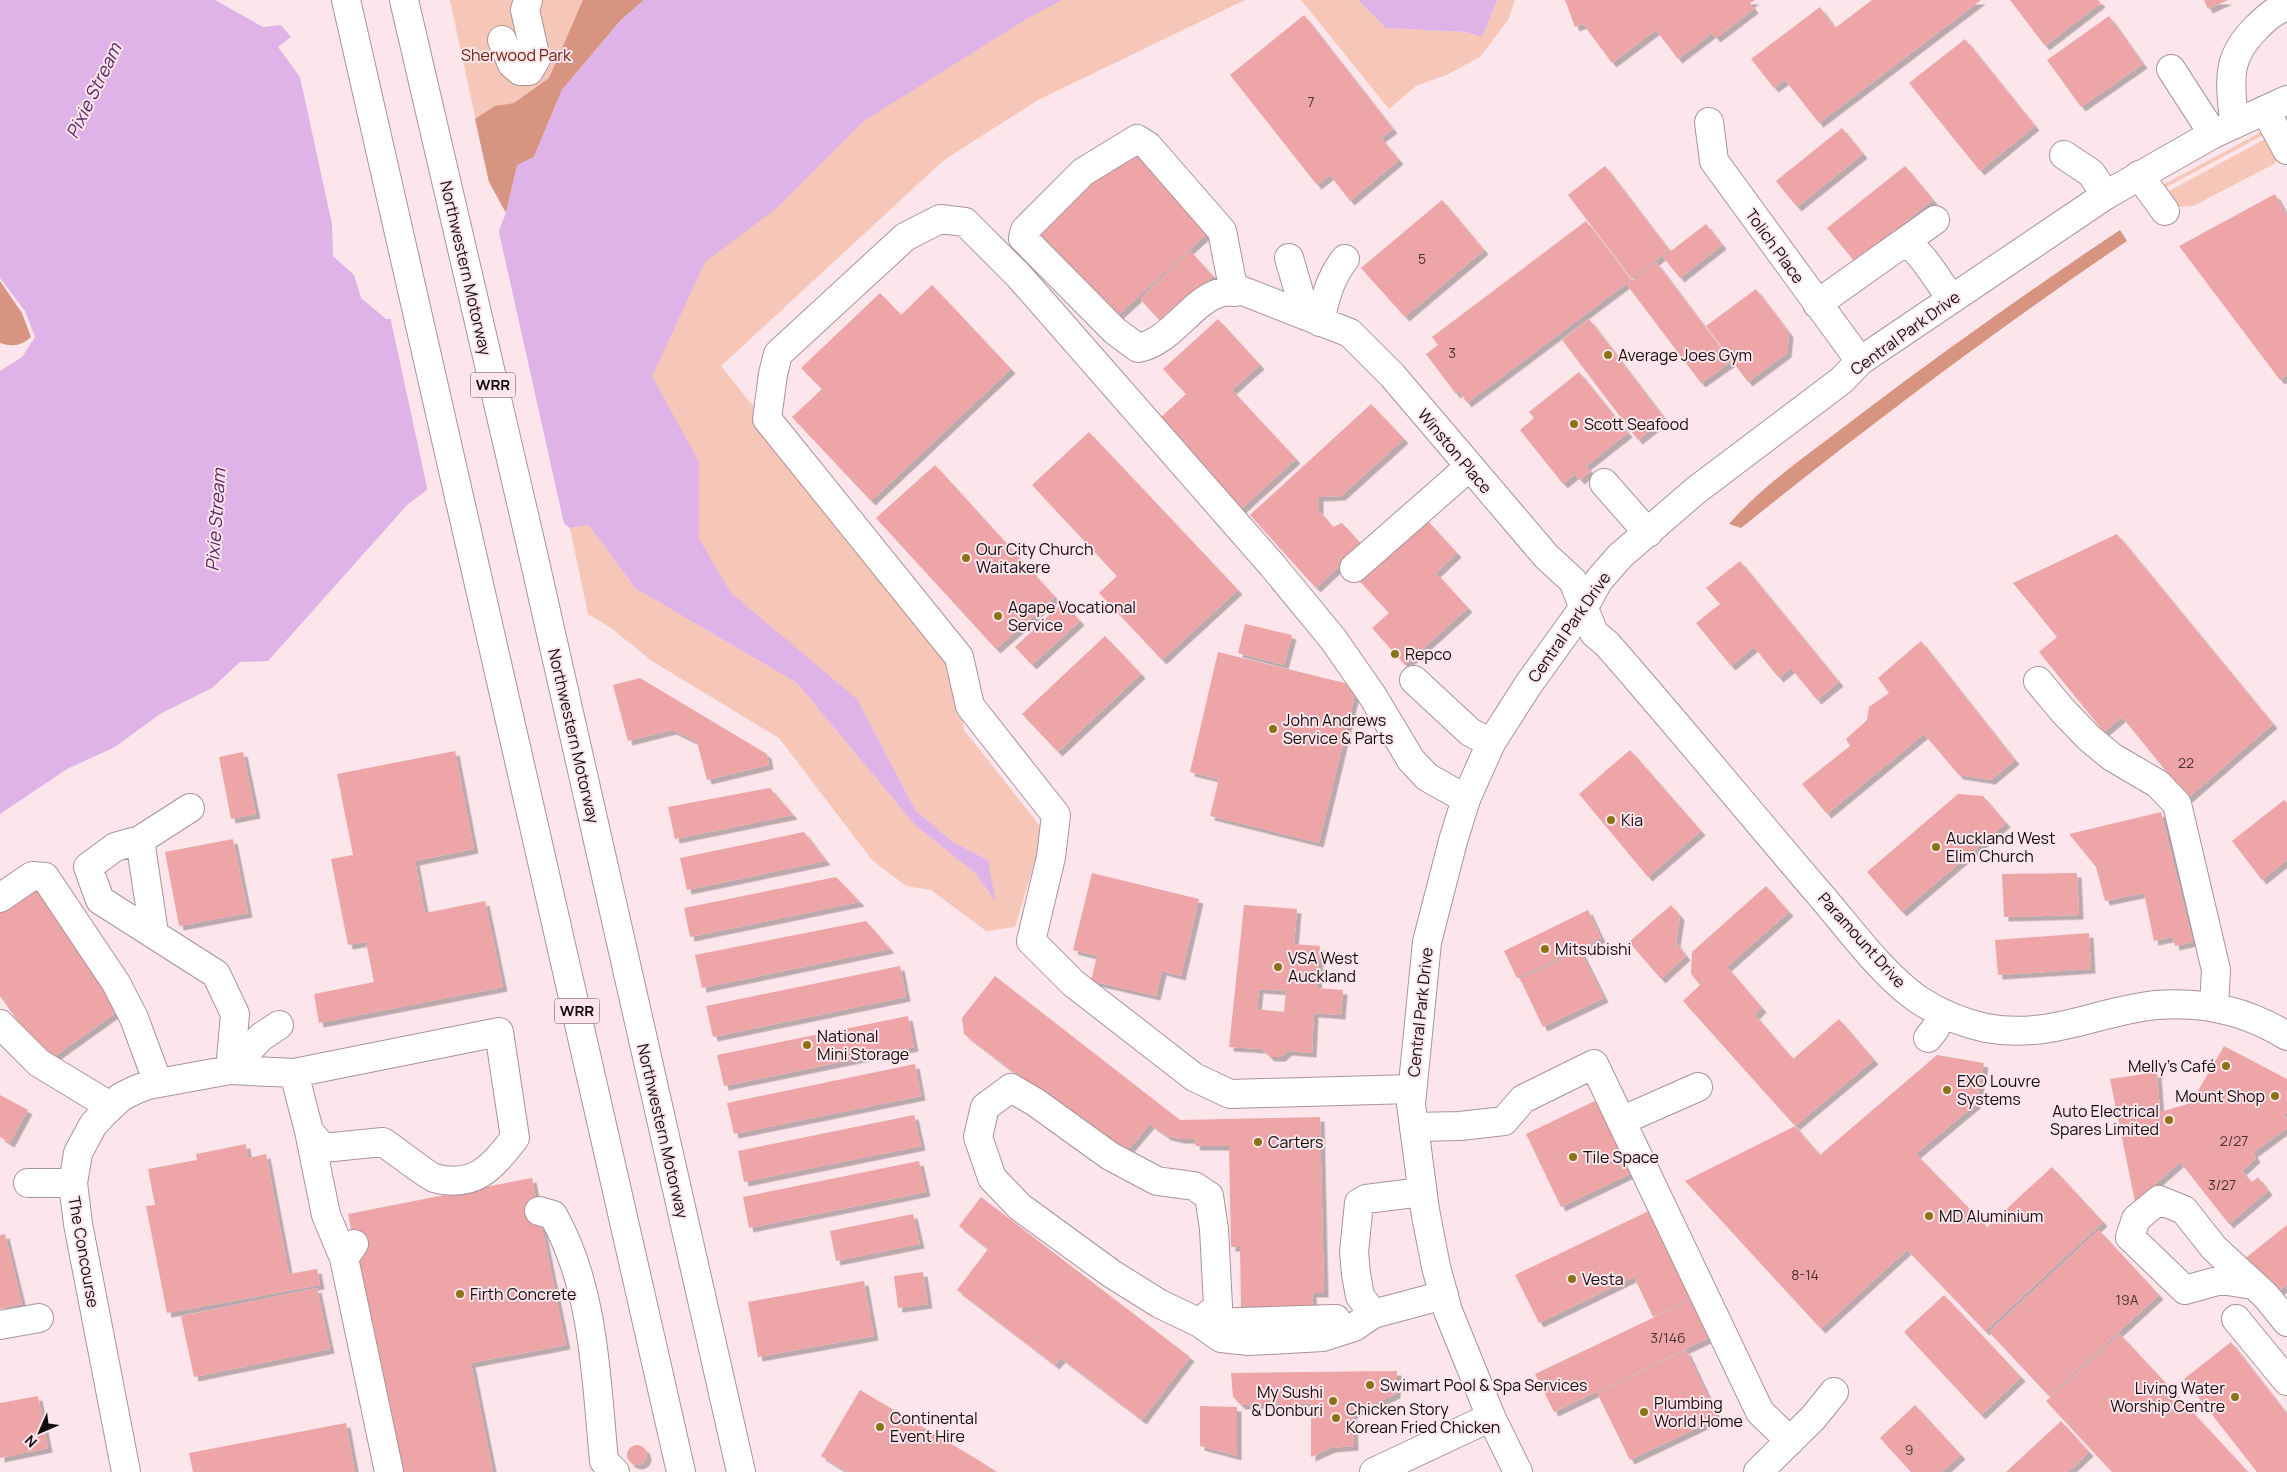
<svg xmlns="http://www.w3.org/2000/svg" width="2287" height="1472" font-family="Manrope,sans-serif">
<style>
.green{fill:#f6c6b8}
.forest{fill:#d79481}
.water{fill:#dfb3e8}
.pier{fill:#fce5eb}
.building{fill:#eea5a7;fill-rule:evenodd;filter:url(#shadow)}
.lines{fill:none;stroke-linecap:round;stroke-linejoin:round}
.minor-casing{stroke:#a9949a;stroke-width:30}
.major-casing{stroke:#a9949a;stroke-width:30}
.highway-casing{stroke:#a9949a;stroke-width:30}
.minor{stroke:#fff;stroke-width:28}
.major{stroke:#fff;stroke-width:28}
.highway{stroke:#fff;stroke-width:28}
.poi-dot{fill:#8b7215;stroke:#fce5eb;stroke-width:2}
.labels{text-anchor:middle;stroke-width:4;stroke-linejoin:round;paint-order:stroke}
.number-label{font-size:14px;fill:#4a3234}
.shield{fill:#fce5eb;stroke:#594d50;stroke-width:1}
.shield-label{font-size:15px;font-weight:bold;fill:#130c0e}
.park-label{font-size:16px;fill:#72220b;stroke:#fce5eb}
.street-label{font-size:16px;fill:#130c0e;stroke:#fce5eb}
.poi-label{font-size:16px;fill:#130c0e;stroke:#fce5eb;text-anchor:start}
.water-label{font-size:18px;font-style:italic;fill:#5a2665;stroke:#fce5eb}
</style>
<defs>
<filter id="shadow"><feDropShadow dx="4.5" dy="4.5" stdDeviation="0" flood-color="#0004"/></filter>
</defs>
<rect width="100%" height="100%" fill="#fce5eb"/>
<path class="green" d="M450,0h188l-81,88 -68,94z
M794,0h451l-207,100 -94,60 -223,206 232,290 11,74 80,101 -29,96 -29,4 -55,-41 -25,-4 -34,-26 -93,-122 -127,-77 -41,-33 -23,-14 -18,-86 19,-3 46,63 162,95 118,142 60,48 20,28 -7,-41 -35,-18 -37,-31 -59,-112 -142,-95 -144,-298z
M1301,0h57l28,28 80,4 16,5 15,-37h18l-7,20 -28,37 -34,18 -30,11 -27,23z
M2263,131l4,2 -106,57v-4z
M2269,137l10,20 -5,7 -81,42 -17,1 -7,-16z"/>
<path class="forest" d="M583,0h61l-23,20 -59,70 -28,67 -17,9 -11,47 -17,-31 -14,-63 20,-13 19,-3 35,-25z
M2120,230l7,11c-133,90 -261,187 -386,287l-12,-4c37,-42 84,-73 128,-107 86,-65 173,-127 263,-187z
M0,281l22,32 9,24c-10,9 -18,10 -31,6z"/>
<path class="water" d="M0,0h215l48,27 18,-2 10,12 -13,10 22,30 32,147 1,32 21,19 7,23 25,21 48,-1 48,-44 24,-61 11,-48 17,-8 28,-67 59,-70 23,-20h418l-34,18 -164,103 -86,86 -73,55 -53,114 47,86v77l32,54 126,106 59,112 37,31 35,18 8,42 -21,-29 -60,-48 -118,-142 -162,-95 -46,-63 -19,3 -94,-74 -68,50 -140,157 -28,1 -28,26 -52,26 -45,33 -48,22 -67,45v-443l22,-14 13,-20 -10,-26 -25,-33z
M1358,0h139l-15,37 -16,-5 -80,-4z"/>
<path class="pier" d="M498,228l67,300 -89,-71 -48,35 -38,-176 43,-1 47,-42z"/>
<path class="building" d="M1565,0h190l-5,3 4,6 -38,29 -4,-5 -34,26 -22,-29 -44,33 -29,-39 -8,3z
M1872,0h109l-162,123 -34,-43 -11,8 -23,-29 69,-52 15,21z
M2010,0h88l3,3 -56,43z
M2204,0h24l-20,9z
M1304,15l89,114 -12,9 18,22 -49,41 -20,-26 -13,10 -87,-110z
M2109,16l34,48 -62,43 -34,-47z
M1965,39l70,87 -55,45 -71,-88z
M1842,128l21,26 -66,53 -21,-26z
M1133,144l80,84 -98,90 -77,-83z
M1605,166l64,84 -37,29 -64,-84z
M1905,166l28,34 -78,62 -28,-34z
M2275,194l12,22v159l-7,5 -101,-134z
M1442,200l42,50 -79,67 -44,-49z
M1586,221l45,59 -164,123 -8,-12 -3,3 -30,-40 12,-9 -6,-8z
M1706,224l16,21 -42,33 -17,-21z
M1190,251l23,25 -50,48 -23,-25z
M1656,262l75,100 -30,21 -74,-98z
M932,285l79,84 -140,132 -79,-84 30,-28 -21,-21 79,-75 21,22z
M1756,289l33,44 -2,20 -39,29 -42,-56z
M1218,319l42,46 -28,25 64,69 -56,51 -82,-90 28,-26 -23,-25z
M1589,319l76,100 -27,21 -76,-100z
M1579,372l49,61 -42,33 5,5 -11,9 -5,-6 -12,10 -43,-54 14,-12 -5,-6z
M1371,404l33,35 -63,57 -22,1v14l14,16 9,-4 20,22 -46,43 -66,-73z
M1089,432l149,158 -76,70 -63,-67 18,-17 -85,-91z
M935,465l120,132 -59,52 -120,-131z
M1422,515l35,38 -21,20 32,35 -63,57 -33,-37 17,-15 -34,-37z
M2117,534l156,190 -85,74 -66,-81 -18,15 -65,-80 18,-15 -44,-54z
M1740,561l99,121 -22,18 -26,-32 -12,10 -25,-31 -23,19 -35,-43 24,-19 -14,-16z
M1063,602l17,19 -48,44 -17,-18z
M1245,624l47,11 -8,30 -46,-12z
M1105,636l36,38 -83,78 -36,-38z
M1921,641l94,119 -24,20 -32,-5 -35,-41 -97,80 -25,-30 48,-38 -4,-7 21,-19 2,-13 20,-14 -11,-15z
M1218,652l139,34 -38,157 -109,-27 9,-37 -29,-7z
M640,678l127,76 2,11 -62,15 -10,-38 -25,-12 -44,11 -15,-56z
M1630,750l71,81 -53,46 -69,-83z
M455,751l19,98 -59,12 10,52 60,-12 18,86 -184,36 -5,-29 60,-12 -8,-40 -18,3 -17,-86 22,-4 -16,-81z
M243,752l13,62 -25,5 -12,-62z
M770,788l23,27 -118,24 -7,-32z
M1958,794l25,2 23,27 -104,89 -35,-40z
M2284,800l3,3v57l-25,20 -30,-39z
M2161,812l32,130 -18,4 -2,-9 -19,4 -10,-48 -39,8 -9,-34 -27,-33z
M804,832l22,29 -139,29 -7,-32z
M233,839l15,74 -69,13 -14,-74z
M57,873l68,133 -78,56 -47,-66v-86z
M1092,873l107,26 -18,77 -19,-5 -6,25 -65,-15 6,-25 -24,-6z
M2077,873l2,42 -75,2 -2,-43z
M836,877l24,25 -170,35 -6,-29z
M1766,886l23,26 -62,55 35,41 -7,7 38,44 46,-40 35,41 -79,66 -112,-125 17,-16 -9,-11 1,-22z
M1244,905l53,4 -3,35 26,2 -3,42 26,2 -2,25 -27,-2 -2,40 -24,-2 -7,6h-11l-8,-8 -33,-2zM1259,989l27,2 -2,21 -27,-3z
M1671,905l9,11 -4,27 10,13 -25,23 -32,-37z
M1588,910l13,28 -84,40 -13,-27z
M866,921l24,28 -188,39 -7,-33z
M2089,933l2,36 -93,6 -3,-35z
M1580,950l24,48 -61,29 -23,-48z
M900,966l6,31 -193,40 -7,-31z
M995,976l185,144 140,-3 4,176h-12l1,16 -72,1 -1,-63h-9l-2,-101h-33l-2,-7h-14l-13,-3 -17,-12 -27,32 -159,-122 -2,-16z
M908,1016l6,31 -190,39 -7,-31z
M2224,1046l63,33v33l-3,3 3,4v9l-34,25 3,5 -14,13 10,11 6,-5 10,14 -39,33 -49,-62 -45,40 -25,-123 47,-7 3,40 31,-9z
M1937,1055l47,8 -8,41 -60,50 71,73 65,-60 51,55 -118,109 -94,-98 16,17 -86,79 -136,-148 110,-55 25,29z
M915,1064l6,32 -187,38 -7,-31z
M0,1095l28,15 -18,33 -10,-6z
M1601,1098l35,73 -75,36 -35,-73z
M914,1115l7,31 -177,36 -6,-31z
M246,1144l2,14 18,-4 23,120 28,-5 3,16 -153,28 -21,-107 9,-1 -7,-36 49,-9 -1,-6z
M919,1161l7,31 -177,36 -6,-31z
M532,1178l34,167 -95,18 22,109h-93l-52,-258z
M981,1197l209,160 -48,63 -81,-62 -6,7 -98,-75 31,-41 -29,-23z
M1655,1208l42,87 -44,22 -19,-40 -95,46 -24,-48z
M913,1214l7,30 -84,17 -6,-30z
M2287,1225v60l-16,12 -28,-37z
M2099,1230l60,65 -110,101 -60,-64z
M5,1234l17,70 -22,5v-74z
M923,1272l5,32 -30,4 -4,-32z
M864,1281l10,55 -116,21 -10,-55z
M317,1288l13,61 -136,28 -13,-61z
M1944,1295l77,82 -40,38 -77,-83z
M1699,1296l18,38 -163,78 -19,-38z
M2120,1334l128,138h-136l-66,-71z
M2231,1342l56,72v58h-30l-73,-93z
M1686,1350l32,68 -88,42 -33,-67z
M1397,1371l-1,23 -43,19 1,33 -23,2 -20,9v-54l-11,1 1,4 -20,1 -1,-6 -39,2 -8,-8 -2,-24z
M860,1390l115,68 22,14h-150l-26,-16z
M38,1396l10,52 -48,10v-55z
M1915,1405l46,50 -19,17h-31l-31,-34z
M1200,1406l37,1v49l-37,-10z
M2061,1421l28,31 -21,20h-62z
M346,1423l9,49h-162l-4,-19z
M627 1455a10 10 0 1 1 20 0a10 10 0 1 1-20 0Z"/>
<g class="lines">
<g class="minor-casing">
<path id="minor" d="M502,40l10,24 8,7h9l7,-12 -11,-49 3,-10
M2171,69l42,65
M2265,110l22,40
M1709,122l5,39 146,200
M2234,124c-3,-42 -10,-64 22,-96 10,-10 18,-17 31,-22
M2064,155l27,18 15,22
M2139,175l26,36
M1903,243l32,-23
M1289,258l17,58
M1234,292l-12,-61 -74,-85 -11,-7 -54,33 -58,58 -2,8 92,93 23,17c34,-6 55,-50 85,-56 6,-1 14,0 20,-1l107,42 42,42 154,181 27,25 21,52 13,11c71,81 139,164 209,246 31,35 64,83 103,110 20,13 44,23 67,28 63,12 111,-17 170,-23 47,-4 91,6 131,31
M1817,304l86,-61c16,3 38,42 48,56
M1320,322c5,-24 10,-44 25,-63
M1604,483l44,50
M1354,568l115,-101
M1414,680l56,52 21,11
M2038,681l25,30 26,27 23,19 46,27 19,20 39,166 -2,37
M140,840l50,-32
M0,898l32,-22 13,1 71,106 18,35 24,65
M154,933l-14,-93 -25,7 -27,20 12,33 116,74 19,40 -5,56
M0,1024l39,39 71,43
M1928,1038l7,-9 7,-16
M230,1070l31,-33 18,-12
M1411,1089l-181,5 -36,-17 -121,-94 -42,-42 20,-84 5,-42 -86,-109 -11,-49 -192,-238 6,-45 5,-20 127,-117 35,-18 25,3 54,54 253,289 61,74 39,56 39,65 16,17 39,22
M1621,1121l77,-34
M1414,1127l46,-1 44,-5 19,-22 71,-35 166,348 30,29
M309,1131l17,84 18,43
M28,1183h45
M1422,1192l-56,7 -7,4 -5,49 2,22 4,22 13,18 71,-19
M539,1211l14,4c42,74 43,164 51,246l11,11
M354,1244l-10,14 45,214
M2253,1285l-32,-5 -36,10 -55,-53 6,-18 23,-19 25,10 30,38 52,48 21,26
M2236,1319l51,62
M1200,1323l18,-17 -4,-77 -5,-33 -15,-10 -37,-5 -47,-25 -75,-54 -24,-14 -26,19 -7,30 14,41 28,29 92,67 48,30 40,19 21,15 28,3 74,-4 31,-10 19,-13
M1212,1323l124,-4
M0,1325l39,-7
M126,1472l-48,-248 -5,-41 5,-30 15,-28 10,-11 18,-17 14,-7 13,-5 82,-15 64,3 205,-41 16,106c-23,29 -40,51 -81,40 -6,-2 -42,-30 -51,-36l-60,6 -14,-17 -15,-58
M1374,1472l117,-55
M1758,1472l55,-54 21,-26"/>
</g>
<g class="major-casing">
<path id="major" d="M1518,1472l-27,-55 -43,-106 -12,-44 -11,-57 -14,-106 16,-162 26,-101 13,-42 25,-56 37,-58 56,-78 15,-27 21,-24 75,-65 147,-111 18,-19 246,-166 107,-61 74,-34"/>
</g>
<g class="highway-casing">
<path id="highway" d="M346,0l335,1472
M404,0l127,545 210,927"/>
</g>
<use href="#minor" class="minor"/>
<use href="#major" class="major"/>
<use href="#highway" class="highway"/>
</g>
<g class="poi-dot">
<circle cx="1608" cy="355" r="5"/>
<circle cx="1574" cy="424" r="5"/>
<circle cx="966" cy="558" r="5"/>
<circle cx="998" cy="616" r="5"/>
<circle cx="1395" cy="654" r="5"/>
<circle cx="1273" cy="729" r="5"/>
<circle cx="1611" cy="820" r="5"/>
<circle cx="1936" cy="847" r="5"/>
<circle cx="1545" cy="949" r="5"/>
<circle cx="1278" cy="967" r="5"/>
<circle cx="807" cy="1045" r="5"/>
<circle cx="2226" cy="1066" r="5"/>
<circle cx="1947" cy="1090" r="5"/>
<circle cx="2275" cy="1096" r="5"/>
<circle cx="2169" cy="1120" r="5"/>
<circle cx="1258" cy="1142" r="5"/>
<circle cx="1573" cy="1157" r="5"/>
<circle cx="1929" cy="1216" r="5"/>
<circle cx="1572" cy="1279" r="5"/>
<circle cx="460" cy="1294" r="5"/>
<circle cx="1370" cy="1385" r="5"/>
<circle cx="2235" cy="1397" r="5"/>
<circle cx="1333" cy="1401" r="5"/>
<circle cx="1644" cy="1412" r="5"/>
<circle cx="1336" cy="1418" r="5"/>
<circle cx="880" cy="1427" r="5"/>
</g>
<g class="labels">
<g class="number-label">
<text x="1311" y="107">7</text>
<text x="1422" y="264">5</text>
<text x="1452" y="358">3</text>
<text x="2186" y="768">22</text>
<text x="2234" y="1146">2/27</text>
<text x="2222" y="1190">3/27</text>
<text x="1805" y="1280">8-14</text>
<text x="2127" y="1305">19A</text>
<text x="1668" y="1343">3/146</text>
<text x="1909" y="1455">9</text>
</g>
<g class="shield">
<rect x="470.5" y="372.5" width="45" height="25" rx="4"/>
<rect x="554.5" y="998.5" width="45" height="25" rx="4"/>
</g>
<g class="shield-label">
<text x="493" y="390">WRR</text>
<text x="577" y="1016">WRR</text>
</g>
<g class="park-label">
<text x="516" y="61">Sherwood Park</text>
</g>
<g class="street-label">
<text transform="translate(1775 246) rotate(54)" y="6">Tolich Place</text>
<text transform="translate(466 268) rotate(77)" y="6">Northwestern Motorway</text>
<text transform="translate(1905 333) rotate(-36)" y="6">Central Park Drive</text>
<text transform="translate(1455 451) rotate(50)" y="6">Winston Place</text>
<text transform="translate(1569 627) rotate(-55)" y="6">Central Park Drive</text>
<text transform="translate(574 736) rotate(77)" y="6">Northwestern Motorway</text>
<text transform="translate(1862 940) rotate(48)" y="6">Paramount Drive</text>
<text transform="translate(1420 1012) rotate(-84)" y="6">Central Park Drive</text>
<text transform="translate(663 1131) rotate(77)" y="6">Northwestern Motorway</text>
<text transform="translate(84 1252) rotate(80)" y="6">The Concourse</text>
</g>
<g class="poi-label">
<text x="1618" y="361">Average Joes Gym</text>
<text x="1584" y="430">Scott Seafood</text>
<text x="976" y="555">Our City Church<tspan x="976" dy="18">Waitakere</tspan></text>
<text x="1008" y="613">Agape Vocational<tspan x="1008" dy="18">Service</tspan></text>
<text x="1405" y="660">Repco</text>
<text x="1283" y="726">John Andrews<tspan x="1283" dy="18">Service &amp; Parts</tspan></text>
<text x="1621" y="826">Kia</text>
<text x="1946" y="844">Auckland West<tspan x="1946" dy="18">Elim Church</tspan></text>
<text x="1555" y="955">Mitsubishi</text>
<text x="1288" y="964">VSA West<tspan x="1288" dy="18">Auckland</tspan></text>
<text x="817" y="1042">National<tspan x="817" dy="18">Mini Storage</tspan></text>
<text x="2216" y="1072" text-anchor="end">Melly's Café</text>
<text x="1957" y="1087">EXO Louvre<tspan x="1957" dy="18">Systems</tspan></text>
<text x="2265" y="1102" text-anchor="end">Mount Shop</text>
<text x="2159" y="1117" text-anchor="end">Auto Electrical<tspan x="2159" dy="18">Spares Limited</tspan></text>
<text x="1268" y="1148">Carters</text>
<text x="1583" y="1163">Tile Space</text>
<text x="1939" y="1222">MD Aluminium</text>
<text x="1582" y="1285">Vesta</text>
<text x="470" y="1300">Firth Concrete</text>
<text x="1380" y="1391">Swimart Pool &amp; Spa Services</text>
<text x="2225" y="1394" text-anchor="end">Living Water<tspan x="2225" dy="18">Worship Centre</tspan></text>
<text x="1323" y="1398" text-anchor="end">My Sushi<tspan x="1323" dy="18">&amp; Donburi</tspan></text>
<text x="1654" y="1409">Plumbing<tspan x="1654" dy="18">World Home</tspan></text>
<text x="1346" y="1415">Chicken Story<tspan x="1346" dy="18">Korean Fried Chicken</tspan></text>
<text x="890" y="1424">Continental<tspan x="890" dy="18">Event Hire</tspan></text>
</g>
<g class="water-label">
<text transform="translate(94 91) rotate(-64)" y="6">Pixie Stream</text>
<text transform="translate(216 520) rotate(-86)" y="6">Pixie Stream</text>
</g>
</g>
<g transform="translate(40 1432) rotate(225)" stroke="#fce5eb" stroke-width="4" paint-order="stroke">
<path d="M0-4L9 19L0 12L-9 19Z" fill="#130c0e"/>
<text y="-8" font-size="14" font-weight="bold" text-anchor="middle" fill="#130c0e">N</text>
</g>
</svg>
